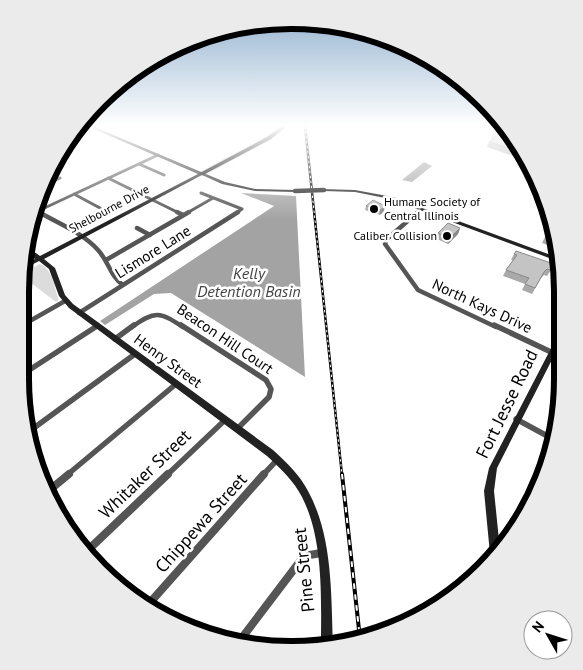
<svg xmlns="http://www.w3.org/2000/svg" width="583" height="670" font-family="'PT Sans',sans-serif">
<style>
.green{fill:#dcdcdc}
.water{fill:#a3a3a3}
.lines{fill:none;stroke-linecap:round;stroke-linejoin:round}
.primary-casing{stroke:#dbdbdb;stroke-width:2}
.street-far3{stroke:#555;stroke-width:3}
.street-far2{stroke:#555;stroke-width:4.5}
.street-far1{stroke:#555;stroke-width:5.5}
.street{stroke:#555;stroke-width:8}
.secondary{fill:#222;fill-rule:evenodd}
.primary{fill:#000;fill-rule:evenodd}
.rail-far1-casing{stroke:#000;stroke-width:2.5}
.rail-casing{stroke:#000;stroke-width:4}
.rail-far1{stroke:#fff;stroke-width:1;stroke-dasharray:2.5;stroke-linecap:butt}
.rail{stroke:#fff;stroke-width:2;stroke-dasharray:5.5;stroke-linecap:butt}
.secondary-bridge{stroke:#222;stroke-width:4.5}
.wall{fill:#a9a9a9}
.shaded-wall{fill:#898989}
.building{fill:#c4c4c4;stroke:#898989}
.poi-dot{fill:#000;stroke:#fff;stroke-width:2}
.labels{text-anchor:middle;stroke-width:5;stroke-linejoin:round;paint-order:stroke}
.far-poi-label{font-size:12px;fill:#000;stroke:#fff;text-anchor:start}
.far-street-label{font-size:12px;fill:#000;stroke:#fff}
.street-label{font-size:15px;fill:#000;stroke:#fff}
.water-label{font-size:16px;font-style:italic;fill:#444;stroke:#fff}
.near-street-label{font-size:18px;fill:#000;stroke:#fff}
.rim{fill:none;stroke:#000;stroke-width:6}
</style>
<rect width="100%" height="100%" fill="#fff"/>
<path class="green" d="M40,264c13,5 14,24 19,36l-3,2 -34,-26v-3z"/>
<path class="water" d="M424,162l8,4 -20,16 -10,-2z
M241,193l55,3 9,181 -134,-84 -17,1 -49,31 -5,-4 174,-115z"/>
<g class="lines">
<g class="primary-casing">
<path id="primary" d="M282,126h5l-16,13 -68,36 -5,-1 69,-37z"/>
</g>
<path class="street-far3" d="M139,164l25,11
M50,176l6,3
M108,178l71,35
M47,184l13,-6
M201,193l41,16 -6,4
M74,194l26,14
M38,211l120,-56
M38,211l3,2
M187,213l26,-15
M416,213l5,-4"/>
<path class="street-far2" d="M39,212c20,12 44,21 59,38 11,12 12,26 25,35
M177,212l6,3
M418,212l-31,27 -2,5 33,46 78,37
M137,228l13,7
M106,260l83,-48
M79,313l159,-101
M21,326l44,-25
M132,327c23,-17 28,-15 51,0"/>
<path class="street-far1" d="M181,325l85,55 5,9 -2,8 -32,32
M494,325l57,27
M115,339l19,-14
M20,376l77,-50
M516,419l35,19
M27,433l108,-79
M67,475l109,-91
M167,475l58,-55
M263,475l14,-15"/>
<path class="street" d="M46,493l23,-19
M71,533l57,62
M87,551l81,-77
M147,606l117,-132
M238,643l66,-87 17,-3"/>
<path class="secondary" d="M87,126h5l133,56 30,7 40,1 2,1 -2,1 -40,-1 -33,-7 -20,-9 -158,84 11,9 10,27 8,9 200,146c13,12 27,25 35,41 25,46 23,103 25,154l-11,2 -1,-1c0,-47 3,-106 -19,-149 -8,-16 -22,-29 -35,-41l-198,-148 -10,-12 -10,-27 -10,-8 -17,9v-5l13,-6 -11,-9 2,-4 14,10 158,-82z
M322,189l33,1 38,7 166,61 1,4 -170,-63 -35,-7 -31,-1h-2z
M561,329h2v9l-66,130 -3,23 6,59 -8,8 -2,-4 -6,-63 5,-23z"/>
<use href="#primary" class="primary"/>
<g class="rail-far1-casing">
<path id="rail-far1" d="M305,126l37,349"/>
</g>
<g class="rail-casing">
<path id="rail" d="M342,474l18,165"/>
</g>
<use href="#rail-far1" class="rail-far1"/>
<use href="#rail" class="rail"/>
<path class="secondary-bridge" d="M295,191l29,-1"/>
</g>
<path class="wall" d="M503,126l19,33 -35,-12 2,-5 3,-3h-1l2,-6z
M366,206l18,5 -4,4 -15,-5z
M460,228l-2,6 -10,10 -11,-5 1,-6z
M554,229l3,19 -15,-5 3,-6z
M514,254l37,16 -4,6 -3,-1 -3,3 -9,16 -10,-4 3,-6 -22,-8 3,-6 7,-10h-2z"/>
<path class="shaded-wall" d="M385,206l-1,5 -4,4v-5z
M460,228l-2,6 -10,10 2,-6z"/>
<path class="building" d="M503,126l15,25 -29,-9 9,-7 -5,-2z
M373,200l12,6 -5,4 -14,-4z
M448,223l12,5 -10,10 -12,-5z
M553,229h1l2,12 -11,-4z
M516,251l38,13 -4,6 -3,-1 -3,3 -9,16 -10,-4 4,-6 -23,-8 11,-15 -3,-1z"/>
<linearGradient id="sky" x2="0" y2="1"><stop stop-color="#8cadcc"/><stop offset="0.57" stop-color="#fff"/><stop offset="1" stop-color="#fff" stop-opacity="0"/></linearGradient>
<rect width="583" height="220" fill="url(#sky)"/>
<g class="poi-dot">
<circle cx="374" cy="209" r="5"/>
<circle cx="447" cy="236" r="5"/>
</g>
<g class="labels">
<g class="far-poi-label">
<text x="384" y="206">Humane Society of<tspan x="384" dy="14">Central Illinois</tspan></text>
<text x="437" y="240" text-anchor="end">Caliber Collision</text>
</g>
<g class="far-street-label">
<text transform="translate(109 209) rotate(-28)" y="4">Shelbourne Drive</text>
</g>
<g class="street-label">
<text transform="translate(153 252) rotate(-32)" y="5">Lismore Lane</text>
<text transform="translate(482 306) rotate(25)" y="5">North Kays Drive</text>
<text transform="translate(225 339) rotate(34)" y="5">Beacon Hill Court</text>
<text transform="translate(168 361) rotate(36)" y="5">Henry Street</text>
</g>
<g class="water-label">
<text x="249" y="279">Kelly<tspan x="249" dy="18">Detention Basin</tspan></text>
</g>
<g class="near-street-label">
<text transform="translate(507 404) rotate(-64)" y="6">Fort Jesse Road</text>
<text transform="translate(145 474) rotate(-44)" y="6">Whitaker Street</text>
<text transform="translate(201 523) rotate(-48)" y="6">Chippewa Street</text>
<text transform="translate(304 570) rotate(-96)" y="6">Pine Street</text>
</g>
</g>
<path d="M0 0H583V670H0ZM291 29H292A262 262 0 0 1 554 291V379A262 262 0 0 1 292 641H291A262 262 0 0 1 29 379V291A262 262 0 0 1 291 29Z" fill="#ebebeb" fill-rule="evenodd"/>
<path class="rim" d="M291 29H292A262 262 0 0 1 554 291V379A262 262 0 0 1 292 641H291A262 262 0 0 1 29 379V291A262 262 0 0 1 291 29Z"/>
<g transform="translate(548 635) rotate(309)"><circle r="24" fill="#ffffff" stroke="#999999"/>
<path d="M0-4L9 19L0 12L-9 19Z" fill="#000000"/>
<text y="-8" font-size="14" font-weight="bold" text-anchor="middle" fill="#000000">N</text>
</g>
</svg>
